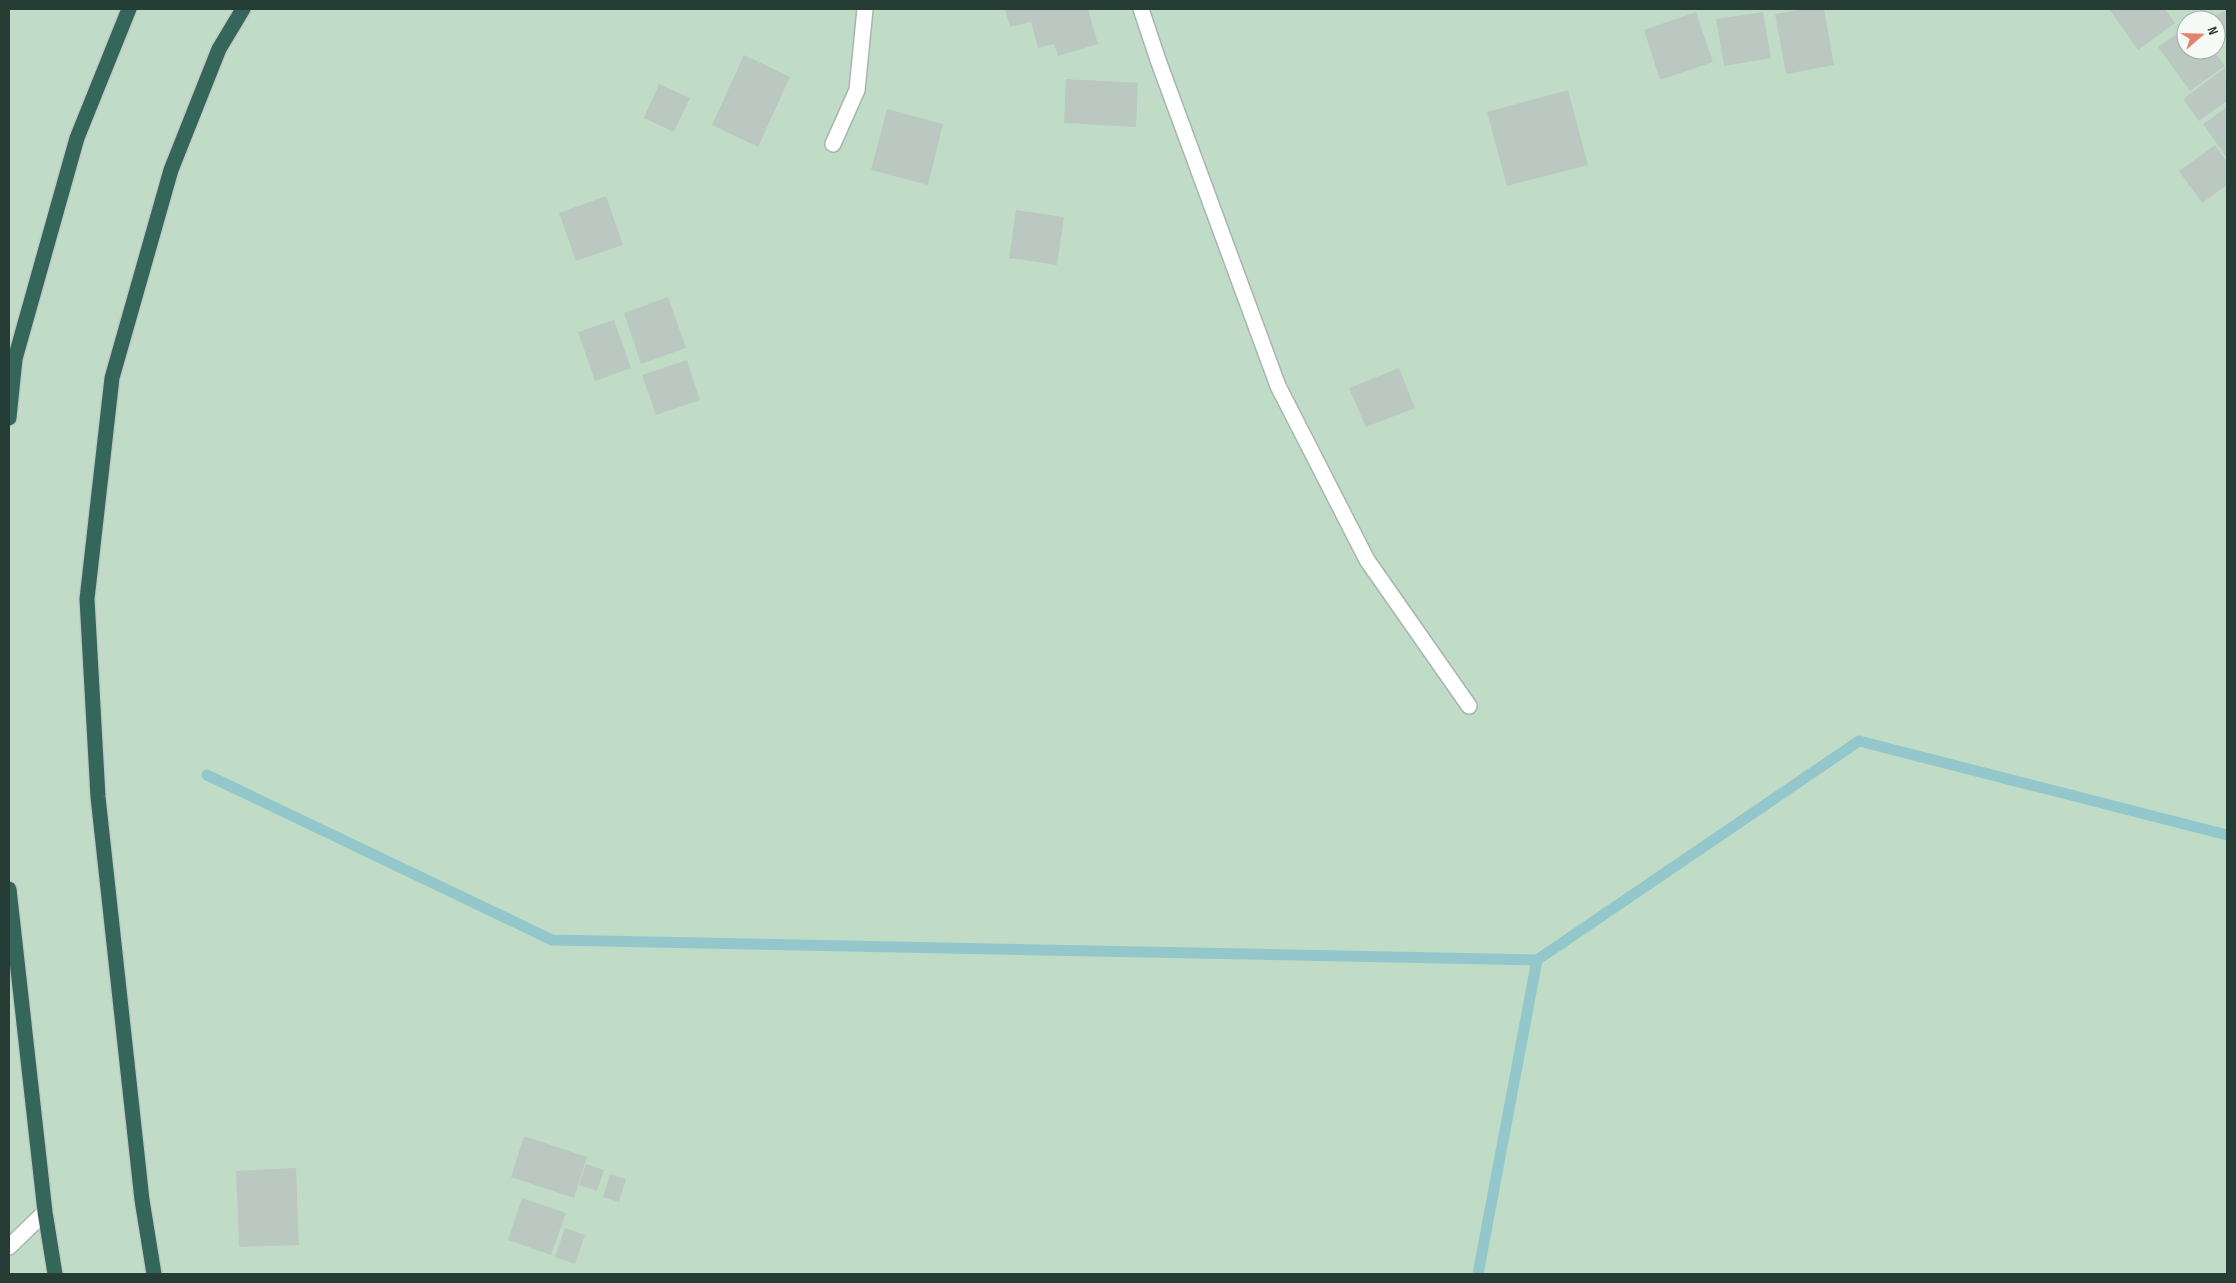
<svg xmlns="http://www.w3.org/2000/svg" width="2236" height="1283" font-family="'Sofia Sans Condensed',sans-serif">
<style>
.green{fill:#c0dcc6;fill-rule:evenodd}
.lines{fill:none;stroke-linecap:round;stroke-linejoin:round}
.stream{stroke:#93c7cc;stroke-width:11}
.building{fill:#bbc8c2}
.minor-casing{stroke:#a8b5b0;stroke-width:18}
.highway-casing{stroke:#c2c9c7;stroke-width:18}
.minor{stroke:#fff;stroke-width:15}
.highway{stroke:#34675a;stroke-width:15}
</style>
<rect width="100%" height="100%" fill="#e5ede9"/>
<path class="green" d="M9,9h2218v1265h-2218zM2186,20h30v30h-30z"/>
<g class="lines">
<path class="stream" d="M207,775l345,165 985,20 322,-219 368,94
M1478,1274l59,-314"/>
</g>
<path class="building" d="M1005,9h83l10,35 -40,12 -4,-12 -16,4 -7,-26 -21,5z
M1803,9h21l10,56 -48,9 -11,-60z
M2109,9h56l10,14 -37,27z
M2227,10v31l-13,-25z
M1696,12l17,50 -53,18 -16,-50z
M1763,12l8,46 -47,8 -8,-47z
M2186,27v23h27l12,16 -35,25 -32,-44z
M744,55l46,22 -32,70 -46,-22z
M2225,68l2,33 -28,20 -16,-22z
M1066,79l72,4 -2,44 -72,-4z
M659,84l31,14 -16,34 -30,-14z
M1568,90l20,75 -81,21 -20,-74z
M2227,107v51l-24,-34z
M887,109l56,15 -15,61 -57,-15z
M2215,145l12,17v23l-25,18 -23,-32z
M606,196l17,49 -47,16 -17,-48z
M1016,210l48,7 -7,48 -48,-7z
M668,297l18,51 -45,16 -17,-51z
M614,320l17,48 -36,13 -17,-49z
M687,360l13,40 -44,15 -14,-40z
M1399,368l16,40 -49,19 -17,-39z
M524,1136l63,21 -13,41 -63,-21z
M586,1164l18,6 -7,21 -18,-6z
M296,1168l3,77 -60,2 -3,-76z
M610,1174l16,5 -7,23 -16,-5z
M522,1198l44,15 -15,42 -43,-15z
M565,1228l20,7 -10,29 -20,-7z"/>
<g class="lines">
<g class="minor-casing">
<path id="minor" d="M1141,9l17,51 120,326 89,174 102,146
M833,144l24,-54 8,-81
M9,1247l36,-35"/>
</g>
<g class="highway-casing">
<path id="highway" d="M9,418l6,-59 62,-221 52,-129
M9,889l36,323 10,62
M154,1274l-12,-74 -44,-403 -11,-198 25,-221 59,-208 48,-121 24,-40"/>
</g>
<use href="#minor" class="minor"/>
<use href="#highway" class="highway"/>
</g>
<rect width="2236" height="1283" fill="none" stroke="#263d36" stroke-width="20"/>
<g transform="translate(2201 35) rotate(70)"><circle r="24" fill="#f6faf7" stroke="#a3aeaa"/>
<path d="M0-4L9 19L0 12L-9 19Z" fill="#e5826b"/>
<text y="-8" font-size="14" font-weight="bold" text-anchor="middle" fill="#263d36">N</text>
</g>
</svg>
